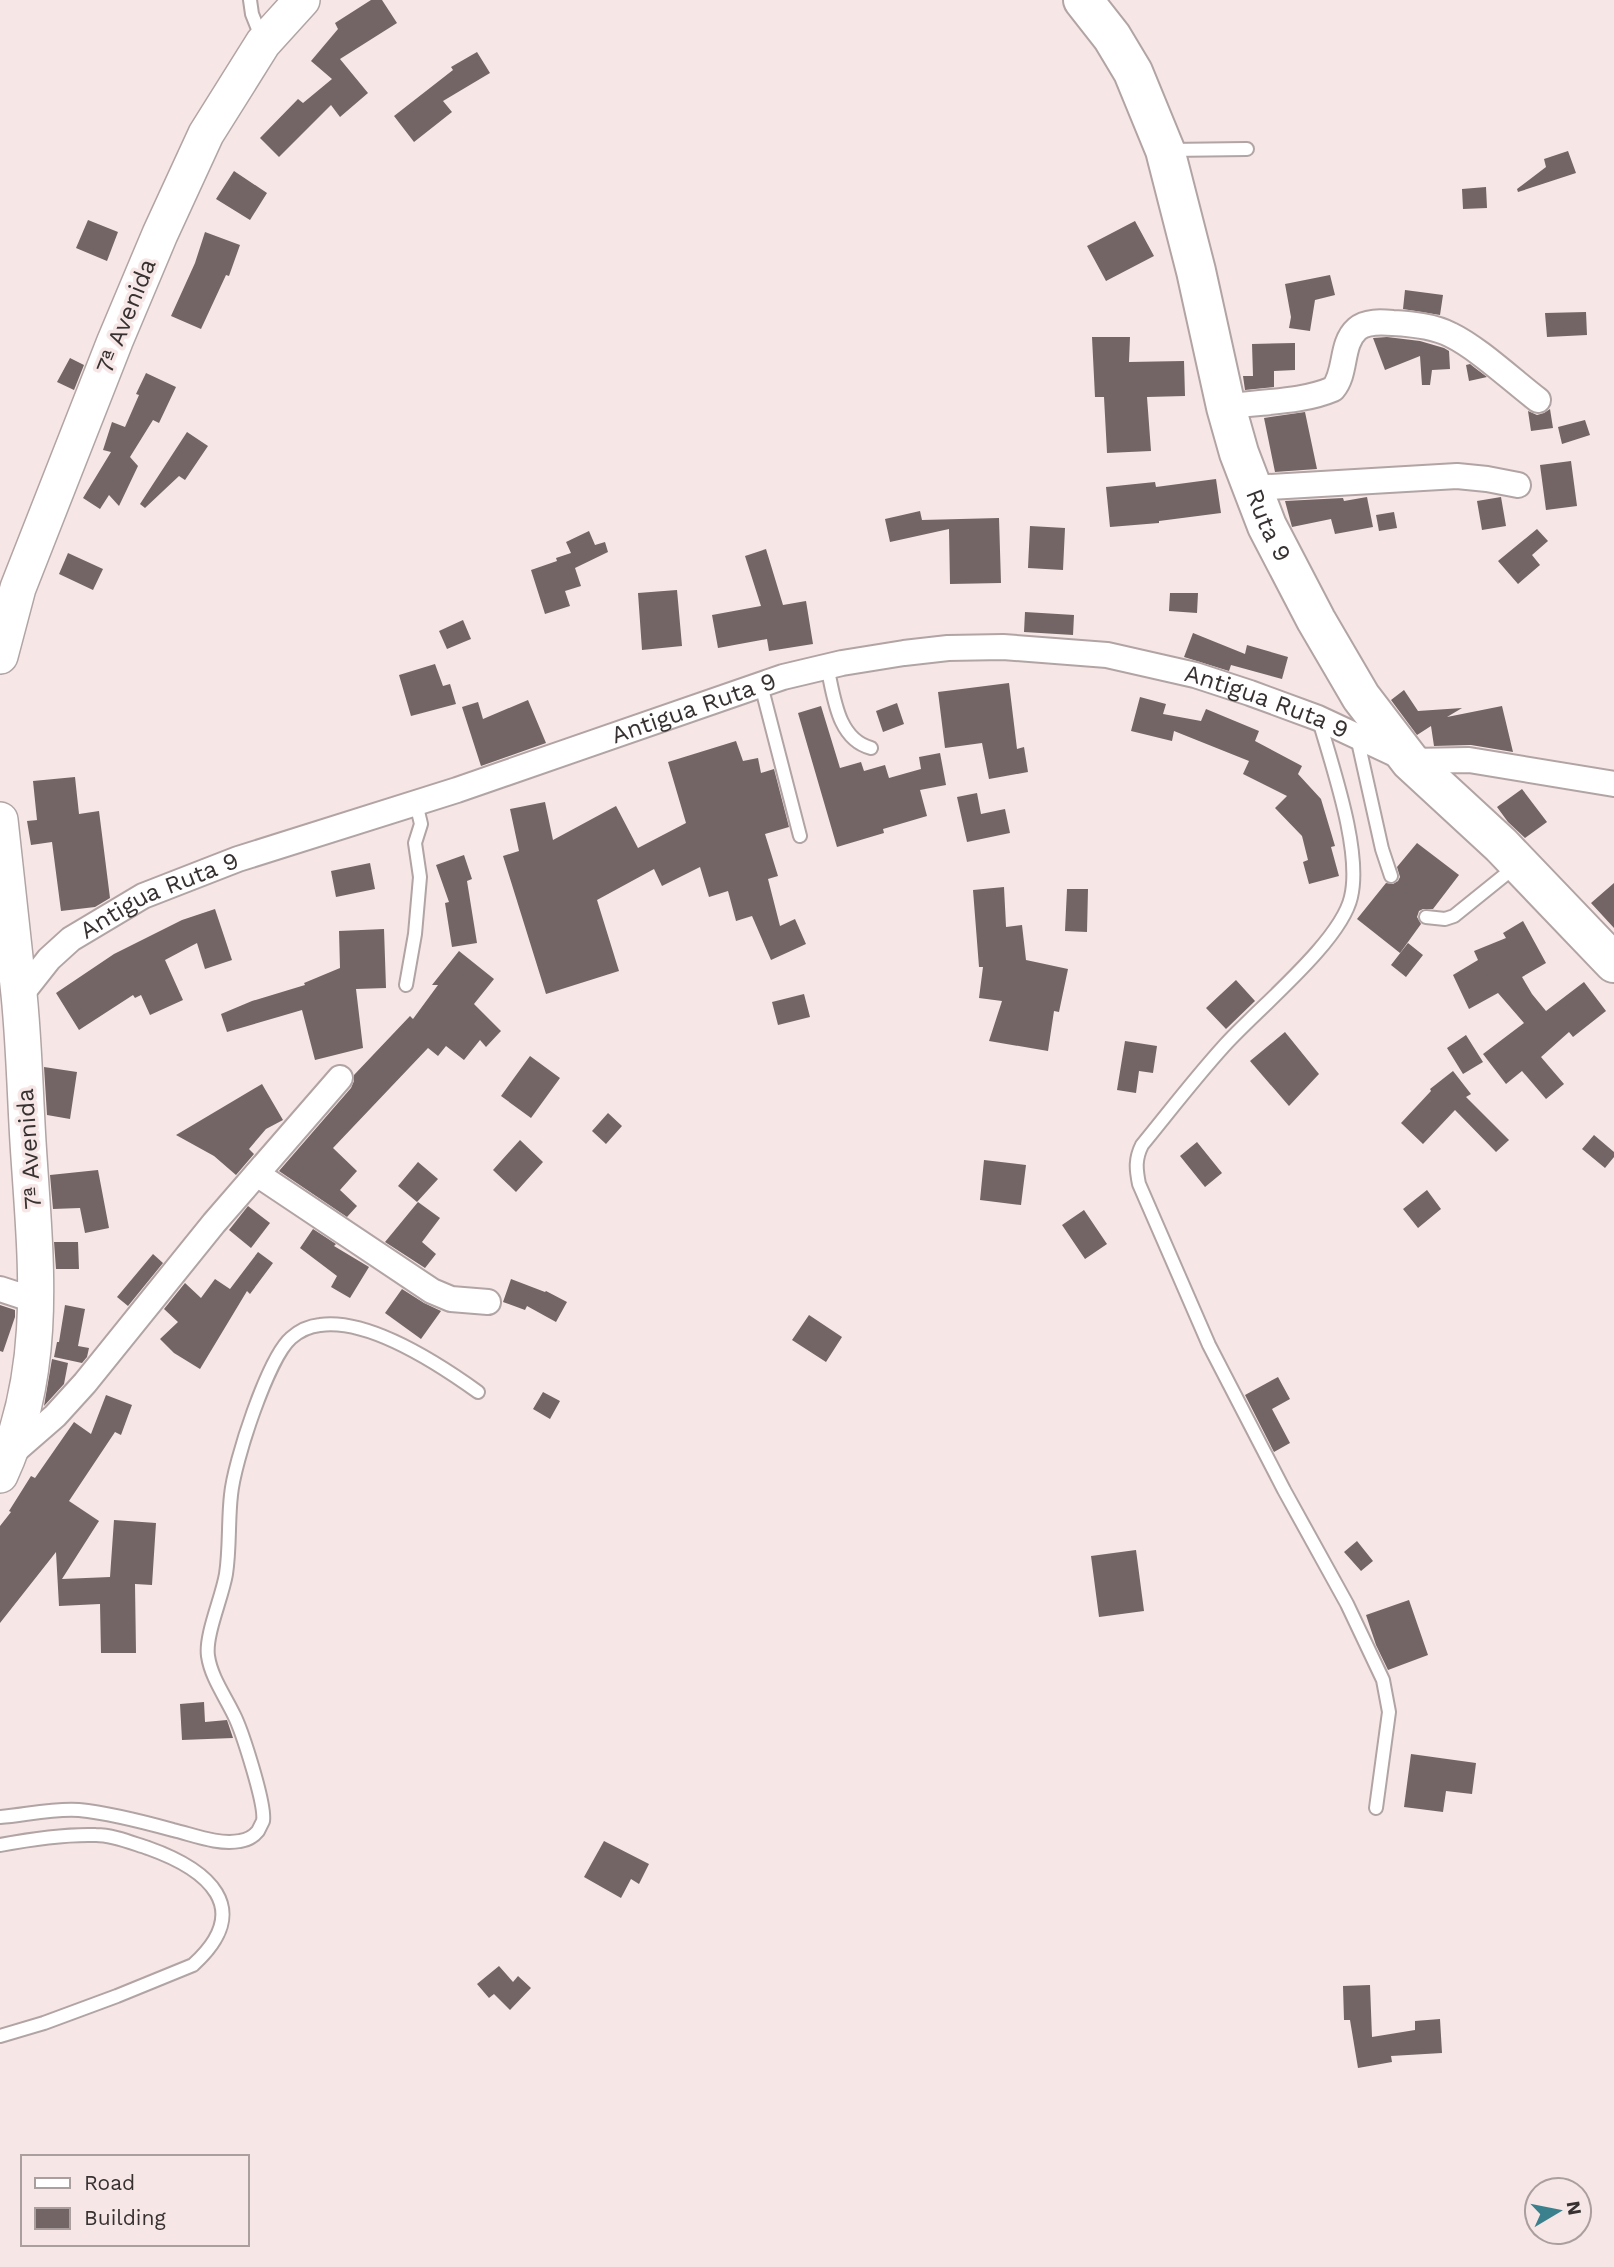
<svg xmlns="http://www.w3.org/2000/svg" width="1614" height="2267" font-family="'Work Sans',sans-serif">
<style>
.building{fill:#736565}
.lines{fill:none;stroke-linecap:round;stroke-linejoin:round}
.lane-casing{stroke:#b2a4a4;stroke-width:16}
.street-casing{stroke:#b2a4a4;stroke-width:28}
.secondary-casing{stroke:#b2a4a4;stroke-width:38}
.primary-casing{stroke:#b2a4a4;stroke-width:42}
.lane{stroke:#fff;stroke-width:12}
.street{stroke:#fff;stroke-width:24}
.secondary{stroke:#fff;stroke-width:35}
.primary{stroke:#fff;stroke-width:38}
.labels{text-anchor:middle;stroke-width:7;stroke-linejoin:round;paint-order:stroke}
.street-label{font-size:24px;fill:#373131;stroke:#f6e6e6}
</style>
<rect width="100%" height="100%" fill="#f6e6e6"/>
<path class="building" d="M371,0h11l15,23 -57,36 28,34 -28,24 -9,-12 -52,52 -19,-19 38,-39 5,4 29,-24 -21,-18 27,-32 -3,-6z
M477,52l13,21 -47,28 9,11 -38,30 -20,-26 59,-46 -2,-3z
M1568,151l8,22 -58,19 -1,-3 29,-22 -2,-8z
M234,171l33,22 -17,27 -34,-21z
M1486,187l1,21 -24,1 -1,-20z
M88,220l30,12 -11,29 -31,-13z
M1135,221l19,35 -48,25 -19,-35z
M205,232l35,13 -11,31 -3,-1 -25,54 -30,-13 24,-53z
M1330,275l5,20 -20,5 -5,31 -21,-3 2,-11 -6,-33z
M1405,290l38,5 -3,20 -37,-6z
M1586,312l1,23 -40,2 -2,-24z
M1092,337h38l-1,25 55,-1 1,35 -38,1 4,54 -44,2 -3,-56h-9z
M1387,337l33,4 24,7 5,3 1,18 -18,1 -2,15h-8l-2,-29 -35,14 -12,-32z
M1295,343v27l-21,1v16l-29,3 -2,-14h10l-1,-32z
M70,358l14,7 -10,25 -17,-8z
M1470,364l5,4 12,9 -18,4 -3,-16z
M146,373l30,14 -17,36 -6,-3 -23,37 8,9 -19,40 -10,-11 -9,14 -17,-11 28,-46 -8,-2 9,-28 13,5 14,-32 -3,-1z
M1550,409l3,19 -22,3 -3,-20 9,4 7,-2z
M1305,412l12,57 -42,3 -11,-54z
M1585,420l5,15 -28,9 -4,-17z
M187,432l21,14 -23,34 -6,-4 -34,32 -5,-4z
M1571,461l6,45 -31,4 -6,-45z
M1216,479l5,34 -62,8v2l-49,4 -4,-40 49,-5 1,5z
M1367,497l6,30 -38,7 -4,-15 -39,8 -7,-26 58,-3 1,3z
M1501,497l5,29 -24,4 -5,-29z
M920,511l2,9 77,-2 2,65 -51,1 -1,-55 -59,13 -5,-23z
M1394,512l3,16 -18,3 -3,-16z
M1030,526l35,2 -2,42 -35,-2z
M1537,529l11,12 -16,14 8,10 -22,19 -20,-23z
M589,531l6,14 10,-3 3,10 -33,16 6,18 -16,5 5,15 -25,8 -14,-44 26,-9 -1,-3 15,-5 -5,-11z
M766,549l17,56 23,-4 7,43 -44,7 -2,-12 -49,9 -6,-33 49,-9 -16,-50z
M68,553l35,16 -10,21 -34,-16z
M677,590l5,56 -40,4 -4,-57z
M1170,593h28l-1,20 -28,-2z
M1025,612l49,3 -1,20 -49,-3z
M463,620l8,19 -24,10 -8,-18z
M1193,633l52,21 2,-9 41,12 -6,22 -51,-14 -2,6 -45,-14z
M435,664l8,22 7,-2 6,20 -45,12 -12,-41z
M1009,683l8,66 7,-2 4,25 -39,7 -7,-36 -37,5 -7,-56z
M1404,690l14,21 44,-3 -15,9 55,-11 11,46 -42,-7 -37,1 -3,-20 -14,9 -26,-35z
M1140,697l26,7 -3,10 38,7 5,-12 53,22 -4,10 47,25 -4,8 23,25 14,47 -4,1 8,29 -30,8 -6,-22 5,-2 -6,-24 -27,-28 12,-12 -44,-22 6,-13 -75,-30 -2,10 -41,-10z
M528,700l18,43 -65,23 -19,-59 16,-5 5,17z
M897,703l7,21 -21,8 -7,-21z
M821,706l19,62 21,-6 3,9 21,-6 4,13 32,-9 -2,-12 21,-4 6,32 -26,5 7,26 -44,13 1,4 -47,14 -39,-134z
M736,741l7,20 15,-3 3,15 13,-4 15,58 -24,7 13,42 -10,3 12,47 15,-7 11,25 -35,16 -19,-44 -16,5 -8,-30 -19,6 -9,-30 -38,19 -8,-17 -57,31 22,71 -73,23 -43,-138 16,-5 -9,-42 35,-7 8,38 63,-34 22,42 48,-25 -18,-61z
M75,777l4,37 20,-3 11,87 -15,9 -34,4 -9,-69 -21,3 -4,-24 10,-1 -4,-39z
M1522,789l25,33 -22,16 -17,-16 -11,-15z
M977,793l4,21 24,-5 5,24 -43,9 -10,-45z
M1417,843l42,32 -26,34h-10l-4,2 -2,6 4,7 -21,29 -43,-34 29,-36 7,1 5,-3 2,-4 -3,-10z
M464,855l8,24 -5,2 10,62 -25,4 -7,-44 4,-1 -13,-37z
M370,863l5,26 -39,8 -5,-26z
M1614,883v45l-23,-25z
M1004,887l2,40 16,-2 4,35 42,9 -9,43 -5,-1 -6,40 -59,-10 13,-40 -23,-3 4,-31h-4l-6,-77z
M1067,889h21l-1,43 -22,-1z
M215,909l17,51 -27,9 -8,-26 -32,17 18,40 -33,15 -9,-20 -6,3 -2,-3 -54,35 -23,-37 58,-39 68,-34z
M1523,921l23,42 -24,14 10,17 14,17 38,-29 22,29 -33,26 -4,-5 -28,25 23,27 -18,15 -24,-28 -16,13 -23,-30 41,-31 -26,-30 -29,16 -16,-34 25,-15 -4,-9 32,-13 -3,-5z
M384,929l2,59 -30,1 7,59 -48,12 -13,-50 -75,22 -6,-18 31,-13 53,-16 -1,-2 36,-15 -1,-37z
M1408,943l15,12 -17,22 -15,-12z
M459,951l35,28 -20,25 27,27 -15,16 -6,-7 -16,20 -18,-14 -8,10 -10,-8 -95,100 24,23 -17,19 17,16 -10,11 -68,-46 72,-83 3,-7v-6l56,-59 3,3 25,-34h-6z
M1236,980l19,21 -29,28 -20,-21z
M804,994l6,23 -32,8 -6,-23z
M1285,1032l34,42 -30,32 -39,-45z
M1466,1035l17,27 -20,12 -16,-26z
M1125,1041l32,5 -4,27 -14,-2 -3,22 -19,-3z
M530,1056l30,22 -29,40 -30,-22z
M44,1067l33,5 -7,47 -23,-4z
M1453,1071l18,23 -5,3 43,43 -13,12 -41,-42 -32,34 -22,-21 30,-32 -1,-2z
M262,1084l21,36 -17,9 -17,20 5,5 -18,21 -22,-19 -38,-21z
M608,1113l14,13 -16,18 -14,-13z
M1594,1135l20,17v5l-9,11 -23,-19z
M520,1140l23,22 -27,30 -23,-22z
M1197,1142l25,31 -17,14 -25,-31z
M984,1160l42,5 -5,40 -41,-5z
M418,1162l20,17 -21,23 -19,-16z
M98,1170l11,58 -24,5 -5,-25 -27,1 -3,-34z
M1427,1190l14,19 -23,19 -15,-19z
M418,1202l22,16 -18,24 14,12 -11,14 -40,-26z
M248,1206l22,17 -19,25 -22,-18z
M1084,1210l23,34 -22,15 -23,-34z
M313,1229l23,15 -2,2 35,21 -19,31 -19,-11 6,-11 -37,-28z
M54,1242h24l1,27h-23z
M258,1252l15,11 -23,31 -3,-3 -47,78 -26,-16 -14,-14 18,-17 -14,-13 21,-26 16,15 14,-19 15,10z
M153,1254l10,9 -35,43 -11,-9z
M511,1279l34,13 1,-1 21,11 -11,20 -29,-16 -2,4 -22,-8z
M402,1289l22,14 17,8 -20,28 -36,-26z
M0,1305l15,5v7l-12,35 -3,-1z
M65,1305l20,4 -7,37 11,2 -2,9 -5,6 -28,-6 3,-15h2z
M809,1315l33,22 -16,25 -34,-22z
M52,1359l16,4 -4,21 -20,22z
M1278,1377l12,22 -18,10 18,34 -16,9 -29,-57z
M543,1392l17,9 -10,18 -17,-10z
M106,1395l26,10 -11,30 -6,-3 -46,69 30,20 -37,58 48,-2 4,-57 42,3 -4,62 -17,-1 1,69h-35l-1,-49 -41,2 -3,-54 -56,71v-97l11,-14 -2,-1 22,-35 4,2 39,-56 17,12z
M1357,1541l16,20 -12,10 -17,-19z
M1136,1550l8,61 -45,6 -8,-61z
M1409,1600l19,55 -40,15 -12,-25 -10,-30z
M204,1702l1,20 22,-2 6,18 -51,2 -2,-36z
M1411,1754l65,9 -4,31 -26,-3 -3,21 -39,-5z
M604,1841l45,23 -10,20 -8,-5 -10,19 -37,-21z
M499,1966l14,16 5,-6 13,12 -21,22 -16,-16 -5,4 -12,-14z
M1370,1985l2,52 43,-7v-9l25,-2 2,34 -51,3 1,6 -34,6 -8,-48h-6l-1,-34z"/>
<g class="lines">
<g class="lane-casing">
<path id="lane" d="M250,0l2,14 10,25
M1169,150l78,-1
M827,666c7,30 10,73 44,82
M761,685l39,151
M1319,720c13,46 43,131 32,177 -10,45 -95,113 -127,149 -29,32 -55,66 -82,99 -7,14 -6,24 -3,39l70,161 75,145 63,114 36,76 6,32 -13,96
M1357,737l25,112 9,27
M1426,917l19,2 9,-3 62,-50
M406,985l9,-51 5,-57 -5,-34 6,-19 -5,-21
M0,1817c25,-2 54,-9 79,-7 30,3 65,12 94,20 21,5 45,15 67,11 7,-1 14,-5 18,-10 1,-2 4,-8 5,-10 3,-16 -21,-90 -29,-106 -9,-19 -23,-38 -26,-59 -3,-21 14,-58 18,-82 4,-26 2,-53 5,-79 3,-33 37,-137 60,-157 8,-7 19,-12 29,-13 49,-7 119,39 158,67
M0,1845c31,-6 64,-11 96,-10 17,0 36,8 52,13 59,21 108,60 45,117l-76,31 -73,27 -44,13"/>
</g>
<g class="street-casing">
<g id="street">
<path d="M1226,407c35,-6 74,-4 107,-18 14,-16 7,-45 24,-60 9,-8 24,-7 36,-6 19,1 41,3 58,12 27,13 62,46 87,65"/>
<path d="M1252,488l205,-12 30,3 31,6"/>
<path id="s1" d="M19,997l30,-38 22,-20 72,-43 95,-37 219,-69 326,-113 59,-14 62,-10 44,-5 55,-1 104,8 88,20 55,18 68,25 92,43 59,-1 145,24"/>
<path d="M257,1174l175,117 19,8 37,3"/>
<path d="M0,1289l37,12"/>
<path d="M9,1456l46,-40 30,-33 129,-160 126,-145"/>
</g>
</g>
<g class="secondary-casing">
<path id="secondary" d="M0,656l18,-68 97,-247 45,-107 46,-100 57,-91 39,-43
M0,820c6,58 13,116 19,174 5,49 6,98 9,148 7,113 22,226 -28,333"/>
</g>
<g class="primary-casing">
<g id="primary">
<path id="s2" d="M1083,0l29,37 21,35 32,78 31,121 30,136 13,46 28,73 49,94 45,77 49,64 91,84 113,118"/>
</g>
</g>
<use href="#lane" class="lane"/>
<use href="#street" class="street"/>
<use href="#secondary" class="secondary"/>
<use href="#primary" class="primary"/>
</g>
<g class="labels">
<g class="street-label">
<text transform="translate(126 316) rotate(-68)" y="8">7ª Avenida</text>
<text dy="8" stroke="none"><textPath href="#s2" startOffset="562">Ruta 9</textPath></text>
<text dy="8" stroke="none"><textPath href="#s1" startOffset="1332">Antigua Ruta 9</textPath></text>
<text dy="8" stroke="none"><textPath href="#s1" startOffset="744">Antigua Ruta 9</textPath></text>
<text dy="8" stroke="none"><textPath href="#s1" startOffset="177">Antigua Ruta 9</textPath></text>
<text transform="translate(29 1149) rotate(-94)" y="8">7ª Avenida</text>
</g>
</g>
<rect x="21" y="2155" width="228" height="91" fill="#f6e6e6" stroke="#aa9e9e" stroke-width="2"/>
<rect x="35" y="2178" width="35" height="10" fill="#ffffff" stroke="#aa9e9e" stroke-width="2"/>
<text x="84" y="2190" font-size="21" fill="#373131">Road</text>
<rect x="35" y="2208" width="35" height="21" fill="#736565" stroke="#aa9e9e" stroke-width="2"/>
<text x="84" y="2225" font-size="21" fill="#373131">Building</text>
<g transform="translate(1558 2211) rotate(80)"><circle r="33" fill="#f6e6e6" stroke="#aa9e9e" stroke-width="2"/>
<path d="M0-5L12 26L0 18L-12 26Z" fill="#3b818d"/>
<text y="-10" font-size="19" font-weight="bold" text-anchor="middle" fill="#373131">N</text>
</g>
</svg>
